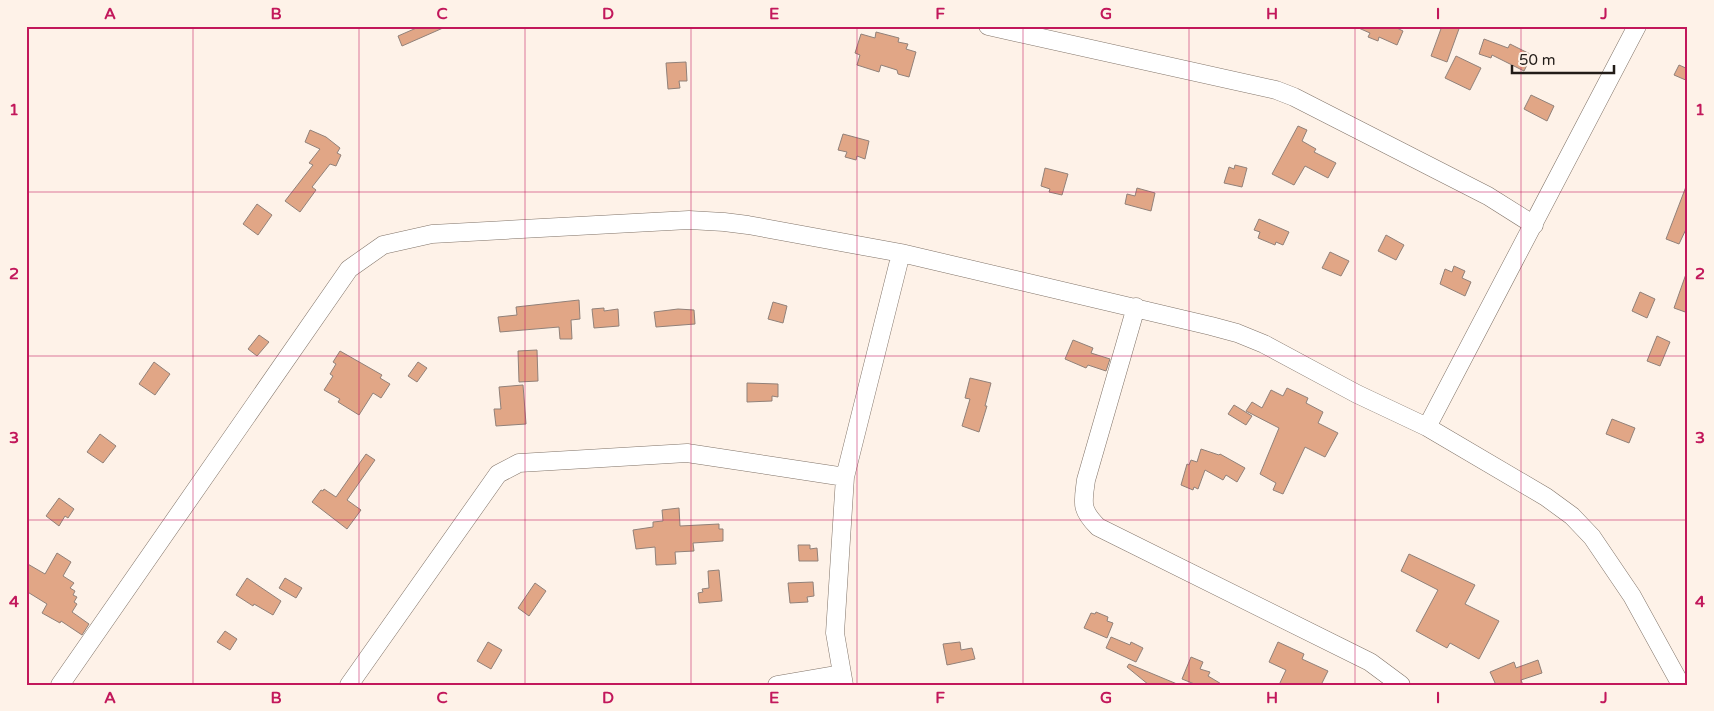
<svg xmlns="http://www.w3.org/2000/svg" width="1714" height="711" font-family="'Varela Round',sans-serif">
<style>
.building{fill:#e1a686;stroke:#918179}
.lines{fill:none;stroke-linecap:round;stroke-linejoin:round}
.minor-casing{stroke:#807368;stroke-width:19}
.minor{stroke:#fff;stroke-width:18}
.grid{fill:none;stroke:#c2185b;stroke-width:1;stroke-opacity:0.55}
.neatline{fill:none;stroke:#c2185b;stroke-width:2}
.grid-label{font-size:16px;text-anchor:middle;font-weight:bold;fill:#c2185b}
</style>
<rect width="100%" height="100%" fill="#fef2e8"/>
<path class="building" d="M421,26h21l1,2 -41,18 -4,-10z
M1354,26h39l10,5 -6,14 -18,-8 -1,4 -10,-4 2,-4z
M1442,26h18l-13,36 -16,-6z
M876,32l23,6 -1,4 10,2 -2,5 10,3 -7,25 -11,-3 -1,-4 -16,-5 -2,7 -22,-7 3,-10 -5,-2 6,-19 14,4z
M1484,39l24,9 2,-4 22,11 -8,16 -32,-16 -1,3 -12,-4z
M1456,56l25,12 -11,22 -25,-12z
M686,62l1,19h-8l1,7 -12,1 -2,-26z
M1679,65l9,4v12l-14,-6z
M1531,95l23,11 -7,15 -23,-12z
M1298,126l9,4 -5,11 14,8 -2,3 22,11 -8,15 -23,-12 -11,19 -22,-11z
M310,130l16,7 14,11 -3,5 4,2 -5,11 -6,-2 -18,23 4,3 -16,22 -15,-11 28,-36 -4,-2 11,-14 -15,-7z
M843,134l26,7 -4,18 -8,-3 -1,4 -11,-3 2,-5 -9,-2z
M1235,165l12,3 -5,19 -18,-4 5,-16 5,2z
M1045,168l23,6 -6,21 -13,-3 1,-3 -9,-3z
M1687,184l1,41 -9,19 -13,-5z
M1137,188l18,5 -4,18 -26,-7 2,-10 8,2z
M257,204l15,11 -14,20 -15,-11z
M1259,219l30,13 -6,13 -7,-3 -1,3 -17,-7 2,-6 -6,-2z
M1386,235l18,10 -8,15 -18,-9z
M1330,252l19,9 -8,15 -19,-8z
M1454,266l11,5 -3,7 9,4 -6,14 -25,-12 5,-15 7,3z
M1686,274h2v39l-14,-5z
M1640,292l15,7 -8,19 -15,-7z
M579,300l1,19 -9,1 1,19h-12l-1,-12 -59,5 -2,-15 19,-2 -1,-8z
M773,302l14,4 -4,17 -15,-4z
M604,308v3l14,-2 1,17 -25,2 -2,-19z
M678,309l16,1 1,14 -39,3 -2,-15z
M259,335l10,7 -12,14 -9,-7z
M1657,336l13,6 -10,24 -13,-5z
M1073,340l20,8 -2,5 19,6 -4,12 -18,-6 -2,3 -21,-9z
M537,350l1,31 -19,1 -1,-31z
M340,351l42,24 -2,3 10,6 -9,14 -8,-5 -14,22 -21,-13 2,-3 -16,-9 9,-14 -3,-2 6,-10 -3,-2z
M154,362l16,12 -15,21 -16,-11z
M418,362l9,6 -10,14 -9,-6z
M970,378l21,5 -6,23h2l-8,26 -17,-6 8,-27 -5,-1z
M747,383l31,1v13l-6,-1v5l-25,1z
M523,385l3,39 -30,2 -2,-17h7l-2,-22z
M1287,388l21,10 -2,5 17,9 -5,11 20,10 -13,24 -20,-10 -22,47 -10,-4 3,-7 -16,-9 19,-46 -33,-17 6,-9 10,6 9,-18 12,6z
M1234,405l18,11 -6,9 -18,-11z
M1612,419l23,9 -6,15 -23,-9z
M100,434l16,12 -13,17 -16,-11z
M1201,449l18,6 1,-1 25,14 -8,14 -11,-7 -3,5 -18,-10 -7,19 -4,-2 -1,3 -12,-5 6,-21 2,1 2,-5 6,2z
M366,454l9,6 -28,40 14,10 -14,19 -35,-27 9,-12 2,1 1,-2 12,8z
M59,498l15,11 -6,9 -3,-2 -6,10 -13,-10z
M679,508l1,18 39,-2v5h4v12l-30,2 1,8 -19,1 1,12 -20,1 -1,-18 -19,2 -3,-19 20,-3v-5l10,-1 -1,-11z
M798,545h12v4l7,-1 1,13h-19z
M57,553l14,9 -8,14 11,7 -4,5 5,3 -2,4 4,2 -3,5 3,2 -5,8 17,12 -7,11 -21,-14 -1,2 -18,-10 5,-9 -21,-13v-28l19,11z
M1409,554l66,31 -10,19 34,17 -20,38 -29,-16 -3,5 -31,-17 22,-41 -37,-19z
M719,570l3,31 -23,2 -1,-10 5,-1 -1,-3 7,-1 -1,-17z
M247,578l34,23 -8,14 -19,-11 -1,2 -17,-11z
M285,578l17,10 -6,10 -17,-10z
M813,582l1,14 -7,1 1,5 -18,1 -2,-20z
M535,583l11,8 -17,25 -11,-8z
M1096,612l12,5 -1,4 6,2 -6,15 -23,-10 7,-15 4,1z
M225,631l12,8 -7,11 -13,-8z
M1111,637l19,8 1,-3 12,6 -7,14 -30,-14z
M488,642l14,8 -11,19 -14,-8z
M960,642l1,8 11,-2 3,11 -28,6 -4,-21z
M1278,642l26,12 -2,5 26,12 -7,14h-42l7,-15 -17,-8z
M1191,657l12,5 -3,7 10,3 -2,4 15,9h-26l-15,-6z
M1538,660l4,13 -21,7 2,5h-27l-6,-13 24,-10 2,6z
M1129,664l48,20v1h-28l-22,-18z"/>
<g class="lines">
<g class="minor-casing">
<path id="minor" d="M988,26l288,64 18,7 194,99 46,29
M1136,307l-50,173c-3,23 -6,29 12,47l272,135 31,23
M1427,427l210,-401
M60,685l289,-416 34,-24 49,-11 257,-14 35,2 24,3 153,28 310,73 26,7 27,11 93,50 70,33 119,70 26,19 20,21 40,59 49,89
M349,685l149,-211 21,-11 168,-10 158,24
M777,685l64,-11
M844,685l-9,-52 10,-156 56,-224"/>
</g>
<use href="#minor" class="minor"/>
</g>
<path class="grid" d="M193,26v659M359,26v659M525,26v659M691,26v659M857,26v659M1023,26v659M1189,26v659M1355,26v659M1521,26v659M26,192h1662M26,356h1662M26,520h1662"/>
<rect width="1714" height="711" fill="none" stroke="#fef2e8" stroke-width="55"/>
<path d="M1512 65v8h102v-8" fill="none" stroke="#221c18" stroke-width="2.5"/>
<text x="1519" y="65" font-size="15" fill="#221c18" stroke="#fef2e8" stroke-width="4" paint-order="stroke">50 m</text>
<rect x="28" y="28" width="1658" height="656" class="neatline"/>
<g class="grid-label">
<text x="110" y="19">A</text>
<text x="276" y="19">B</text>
<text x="442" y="19">C</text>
<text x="608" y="19">D</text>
<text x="774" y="19">E</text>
<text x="940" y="19">F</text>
<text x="1106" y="19">G</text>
<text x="1272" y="19">H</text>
<text x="1438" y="19">I</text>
<text x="1604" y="19">J</text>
<text x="14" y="115">1</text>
<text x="1700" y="115">1</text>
<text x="14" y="279">2</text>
<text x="1700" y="279">2</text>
<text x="14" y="443">3</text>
<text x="1700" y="443">3</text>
<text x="14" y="607">4</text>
<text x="1700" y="607">4</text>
<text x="110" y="703">A</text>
<text x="276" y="703">B</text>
<text x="442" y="703">C</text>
<text x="608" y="703">D</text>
<text x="774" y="703">E</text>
<text x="940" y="703">F</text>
<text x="1106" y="703">G</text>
<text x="1272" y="703">H</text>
<text x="1438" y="703">I</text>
<text x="1604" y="703">J</text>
</g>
</svg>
